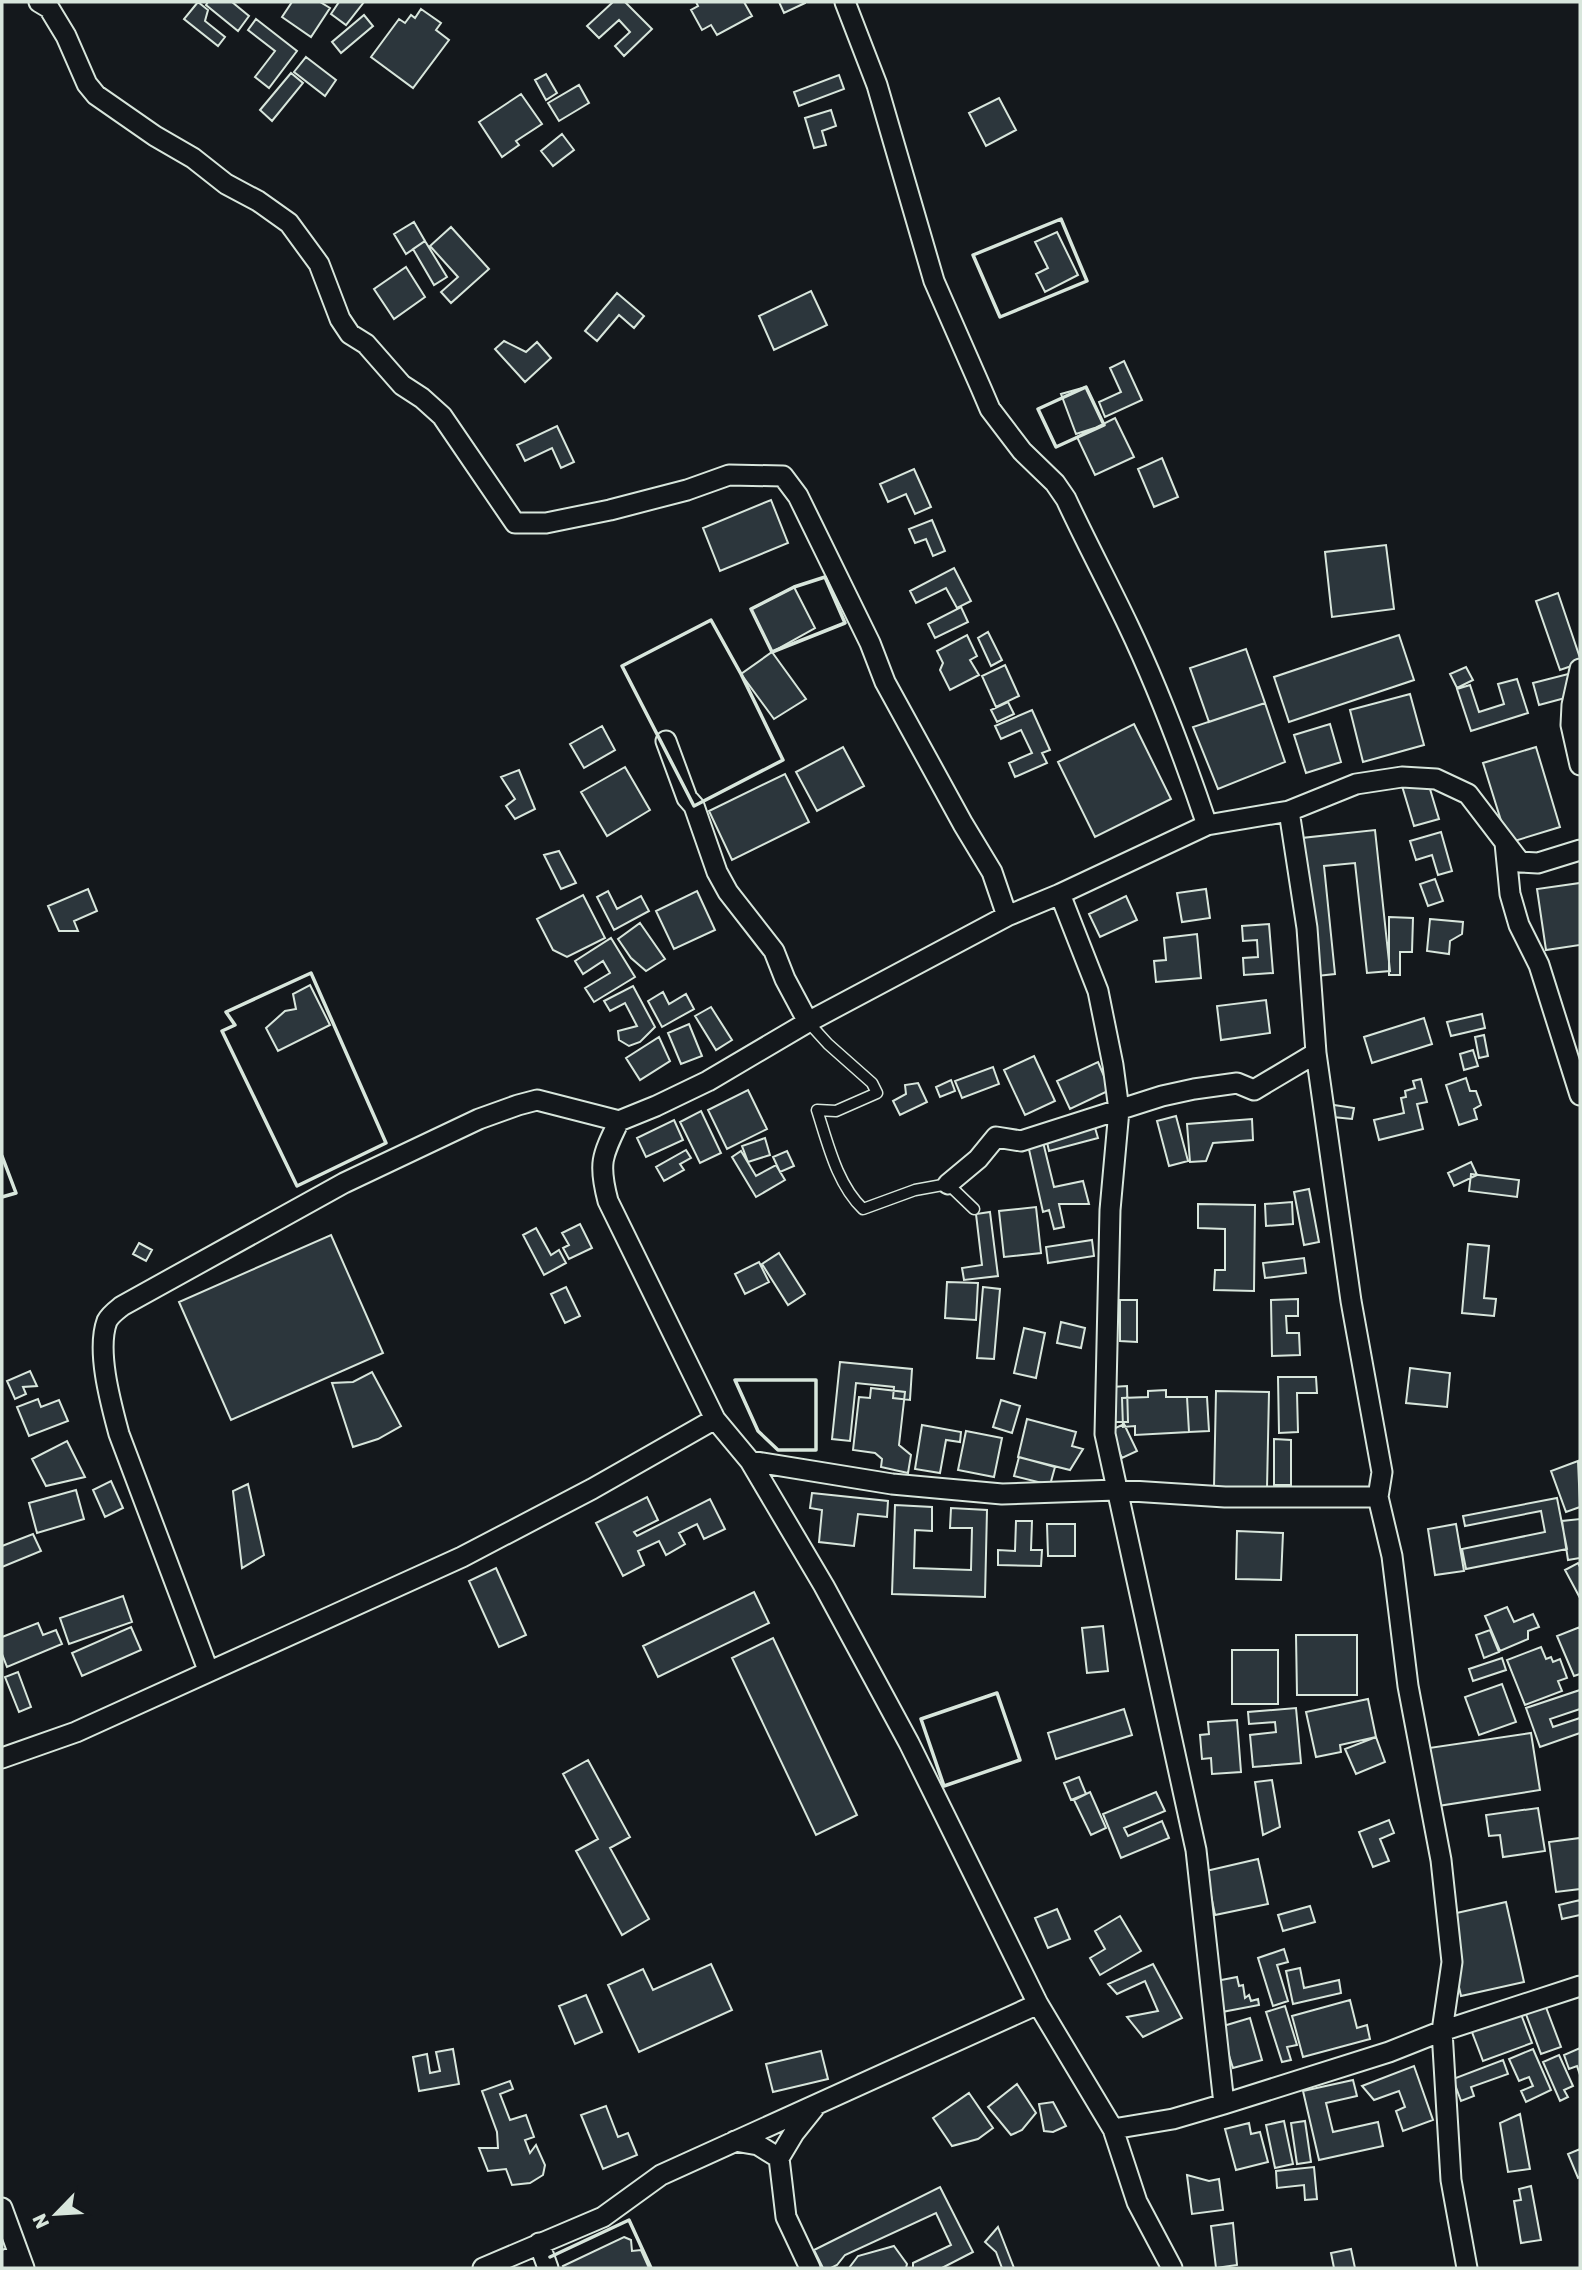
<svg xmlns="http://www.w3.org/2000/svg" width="1582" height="2270" font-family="Rubik,sans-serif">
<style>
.building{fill:#2c363c;stroke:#d8e6dc;stroke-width:2}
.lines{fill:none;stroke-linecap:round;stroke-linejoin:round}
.lane-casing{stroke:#d8e6dc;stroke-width:13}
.street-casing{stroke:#d8e6dc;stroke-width:23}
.lane{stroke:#14181c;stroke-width:10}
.street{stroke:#14181c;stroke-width:19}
.wall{stroke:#d8e6dc;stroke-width:3.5}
</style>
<rect width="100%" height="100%" fill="#14181c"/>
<path class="building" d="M198,2l10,8 -3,11 20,16 -7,9 -34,-27z
M208,2h24l17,14 -11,15 -32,-26z
M292,2h28l10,6 -19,29 -29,-20z
M339,2h25l-18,23 -15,-11z
M613,2h12l27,27 -28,27 -9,-10 15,-14 -11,-12 -20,18 -12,-12z
M696,2h48l8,14 -35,19 -6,-10 -9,5 -11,-20 7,-4z
M779,2h26v1l-21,10z
M421,9l20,14 -5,7 13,10 -36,48 -42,-31 28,-38 6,4 6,-8 4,3z
M364,15l9,11 -32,27 -9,-11z
M256,19l41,32 -28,37 -14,-11 20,-26 -27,-21z
M306,57l30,23 -11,16 -31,-24z
M291,73l12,10 -31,38 -12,-11z
M546,74l11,19 -11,7 -11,-20z
M839,75l5,14 -45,17 -5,-14z
M579,85l10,18 -30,18 -11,-18z
M521,94l21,30 -26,17 3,4 -17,12 -23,-35z
M999,98l17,32 -30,16 -17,-33z
M831,110l5,16 -14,5 4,14 -12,3 -9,-30z
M562,134l12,16 -21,16 -12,-15z
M414,222l11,19 -19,13 -12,-20z
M451,227l38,42 -38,34 -10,-11 17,-15 -28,-31z
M1057,232l21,43 -33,17 -9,-18 12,-6 -13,-26z
M425,241l22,36 -13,8 -21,-36z
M406,267l19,30 -31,22 -20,-30z
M811,291l16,34 -53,25 -15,-34z
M617,293l27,23 -10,12 -15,-13 -22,26 -12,-10z
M504,341l22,11 11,-10 14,16 -26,24 -30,-33z
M1124,361l18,39 -37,17 -6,-15 22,-10 -11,-24z
M1086,387l18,38 -28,9 -15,-40z
M1115,418l19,39 -39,18 -18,-38z
M557,426l17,36 -13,6 -9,-20 -27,13 -8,-16z
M1162,458l16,39 -24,10 -16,-38z
M914,469l17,38 -16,7 -9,-20 -18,8 -8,-18z
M771,500l17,43 -68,28 -17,-43z
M932,520l13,31 -12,5 -7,-17 -11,4 -6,-14z
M1386,545l8,64 -62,8 -7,-65z
M954,568l17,33 -14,7 -11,-20 -30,15 -6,-12z
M794,587l21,41 -43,24 -21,-43z
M1558,593l22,65v5l-20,7 -24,-69z
M961,607l7,15 -33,16 -7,-14z
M988,632l14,28 -11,6 -13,-28z
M967,635l10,21 -7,4 9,15 -29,15 -10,-20 3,-7 -6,-12z
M1399,635l15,45 -125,42 -15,-45z
M1246,649l19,54 -56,19 -19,-54z
M772,652l34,47 -32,20 -33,-45z
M1005,665l14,31 -23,11 -14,-31z
M1466,667l7,13 -16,8 -7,-14z
M1580,671v23l-41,11 -6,-22z
M1517,679l11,34 -57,18 -14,-42 13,-4 9,27 25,-8 -6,-20z
M1410,694l14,51 -61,17 -13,-52z
M1008,702l6,12 -17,8 -6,-12z
M1265,703l20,59 -67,27 -25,-62z
M1032,710l18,40 -8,3 5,10 -32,14 -6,-14 23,-10 -11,-23 -20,9 -6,-13z
M1134,724l37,75 -76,38 -37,-75z
M1330,724l11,38 -35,11 -12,-38z
M602,726l13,24 -31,18 -14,-24z
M843,747l21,39 -47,25 -21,-39z
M1536,747l24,80 -52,16 -25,-80z
M625,767l25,43 -43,26 -26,-44z
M519,770l16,39 -20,10 -9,-13 9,-7 -14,-22z
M785,774l24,48 -77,38 -23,-49z
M1427,779l12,40 -25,7 -12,-40z
M1375,830l15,141 -23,2 -12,-110 -31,3 11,108 -18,2 -15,-138z
M1441,832l11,39 -14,4 -6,-20 -16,5 -6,-19z
M559,851l17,32 -15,6 -17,-34z
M1435,879l8,22 -15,5 -8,-22z
M1580,883v62l-34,5 -9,-61z
M88,889l9,22 -23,10 4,10h-19l-11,-25z
M1206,889l4,29 -28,4 -5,-29z
M608,891l9,18 24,-13 8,15 -35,19 -17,-33z
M697,891l18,39 -41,19 -18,-38z
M583,895l22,43 -38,19 -14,-7 -16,-31z
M1126,896l11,24 -37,17 -11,-23z
M1389,917l24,1 -1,34h-12v23h-11z
M1430,919l33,3 -1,12 -12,7 -1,13 -22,-3z
M640,923l25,36 -19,12 -15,-13 -13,-19z
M1269,924l4,49 -29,2 -1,-17 15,-1 -1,-17 -14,1 -1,-15z
M1197,934l4,44 -45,4 -2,-21 12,-1 -2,-22z
M611,938l24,39 -41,25 -9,-14 25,-15 -7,-12 -20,13 -8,-13z
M310,985l20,40 -52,26 -12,-23 19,-17 11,-2 -3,-15z
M633,986l22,41 -15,15 -11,4 -10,-6 -1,-9 19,-5 -12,-23 -15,8 -6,-10z
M663,992l6,12 17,-10 8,15 -32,18 -14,-26z
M1266,1000l4,33 -49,7 -4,-34z
M711,1007l21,33 -16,10 -21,-34z
M1482,1014l3,14 -34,8 -4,-14z
M1424,1018l8,26 -60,19 -8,-26z
M689,1024l13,32 -21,8 -13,-31z
M1484,1035l4,21 -9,2 -4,-21z
M659,1037l11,24 -30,19 -14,-22z
M1473,1050l5,16 -14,4 -4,-16z
M1034,1056l21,45 -30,14 -21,-45z
M1098,1062l12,28 -40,19 -13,-28z
M993,1067l6,17 -37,14 -7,-17z
M1466,1078l4,13h6l5,14 -7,4 3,10 -18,6 -13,-40z
M1421,1079l6,23 -10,2 6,25 -44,11 -5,-20 30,-7 -3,-15 5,-1 -1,-6 10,-3 -2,-7z
M951,1080l4,11 -15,6 -4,-10z
M918,1083l9,19 -27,13 -7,-14 13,-7 -1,-9z
M748,1090l19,39 -40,20 -19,-39z
M1334,1105l20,3 -2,11 -19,-2z
M701,1111l20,42 -21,10 -20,-41z
M1176,1116l12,45 -19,5 -12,-45z
M1252,1119l1,21 -40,3 -7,18 -16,1 -3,-38z
M674,1120l9,20 -37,17 -9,-19z
M1093,1121l5,17 -49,13 -4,-17z
M765,1138l5,17 -22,7 -6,-16z
M1043,1142l11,45 29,-6 6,23h-30l5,23 -10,2 -5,-19 -6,2 -15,-67z
M686,1150l5,8 -11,6 4,6 -20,11 -8,-14z
M741,1151l15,25 20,-11 9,15 -29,17 -24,-40z
M787,1151l7,15 -14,6 -7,-15z
M1471,1162l6,13 -23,11 -6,-13z
M1471,1174l48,6 -2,17 -48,-6z
M1309,1189l10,53 -15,3 -10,-53z
M1292,1202l1,22 -27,2 -1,-22z
M1198,1204l57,1 -1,86 -40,-1 1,-20h10v-41l-27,-1z
M1036,1207l5,46 -37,4 -5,-46z
M990,1212l8,64 -34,4 -2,-12 20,-3 -6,-51z
M580,1224l12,24 -23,11 -6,-11 6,-3 -7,-12z
M536,1228l15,27 8,-5 7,13 -22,12 -21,-40z
M331,1235l52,118 -152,67 -52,-118z
M1092,1240l2,16 -46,7 -2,-16z
M139,1243l13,7 -6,11 -13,-7z
M1468,1244l21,2 -5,52 12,1 -2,17 -32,-3z
M779,1253l26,41 -17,11 -26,-41z
M1304,1258l2,15 -41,5 -2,-15z
M759,1262l10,20 -24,12 -10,-20z
M947,1282l31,1 -2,37 -31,-2z
M566,1287l14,29 -15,7 -14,-29z
M983,1287l17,2 -6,70 -17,-1z
M1298,1299v17h-12l1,17h12l1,22 -28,1 -1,-56z
M1120,1300h17v42l-17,-1z
M1061,1322l24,6 -4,20 -24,-5z
M1024,1328l21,5 -9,45 -22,-5z
M840,1362l72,7 -2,31 -17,-2 1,-11 -38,-4 -6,58 -18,-2z
M1410,1368l40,5 -3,34 -41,-4z
M30,1371l7,15 -14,1 3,7 -11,5 -8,-18z
M372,1372l29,54 -23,13 -25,8 -21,-64 21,-1z
M1278,1377h38l1,16h-20l1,39 -19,1z
M1127,1386l1,36h-16l-1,-35z
M871,1388l34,4 -6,53 12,10 -3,18 -27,-6 1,-8 -7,-6 -22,-3 6,-53 11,1z
M1166,1390v7h21l2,35 -54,3v-9l-12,1 -1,-29 26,-1v-6z
M1216,1391l53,1 -2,96 -53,-1z
M1187,1397h20l2,34 -20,1z
M38,1399l3,8 18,-7 9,21 -39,15 -12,-29z
M1001,1400l19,6 -8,27 -19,-6z
M1027,1419l49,13 -4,14 11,3 -13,21 -52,-13z
M1124,1424l13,27 -15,7 -13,-27z
M922,1425l39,7 -1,10 -14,-2 -6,33 -25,-4z
M966,1431l36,7 -8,39 -36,-7z
M1274,1439l17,1v45h-17z
M67,1441l18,36 -39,9 -14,-27z
M1019,1457l36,10 -5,18 -36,-9z
M1578,1461l2,46 -14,5 -15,-41z
M111,1481l12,27 -18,9 -12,-27z
M248,1484l16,71 -22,13 -9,-77z
M76,1490l8,29 -47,14 -8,-30z
M812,1493l76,8 -1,16 -29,-3 -4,32 -35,-4 3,-32 -12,-2z
M647,1497l11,23 -24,12 3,4 73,-37 15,30 -21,10 -7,-15 -18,9 6,11 -19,11 -7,-14 -21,10 6,14 -21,11 -27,-53z
M1557,1498l10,51 -101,20 -4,-20 83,-17 -4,-21 -76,15 -2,-10z
M895,1505l37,2v24l-17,-1 -1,38 57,2 1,-42h-22l1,-20 36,2 -2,87 -93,-3z
M1580,1519v39l-12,2 -6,-39z
M1016,1521h16l-1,29h11l-1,16 -43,-1v-15l17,1z
M1047,1524h28v32h-27z
M1456,1524l8,47 -29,4 -7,-46z
M1237,1531l46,2 -2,47 -45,-1z
M33,1534l8,17 -39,16v-21z
M1578,1563l2,4v31l-15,-28z
M496,1568l30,67 -27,12 -30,-66z
M754,1592l15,31 -111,54 -15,-31z
M123,1596l9,26 -63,22 -9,-26z
M1507,1607l7,15 19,-8 6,13 -11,4v8l-28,12 -15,-35z
M38,1623l5,12 13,-5 6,14 -55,23 -5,-13v-17z
M1103,1626l5,45 -21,2 -5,-45z
M131,1627l10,23 -59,26 -10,-23z
M1580,1627v47l-6,2 -17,-40z
M1490,1630l9,22 -15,6 -8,-23z
M1296,1635h61v60h-60z
M773,1638l84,177 -41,20 -84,-177z
M1541,1647l5,12 5,-2 2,5 7,-3 7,19 -9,3 4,10 -37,14 -18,-45z
M1232,1650h46v54h-46z
M1502,1658l4,12 -33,11 -4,-12z
M18,1672l13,35 -12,5 -14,-35z
M1502,1684l14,38 -37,13 -14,-38z
M1580,1690v19l-30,10 3,8 27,-9v15l-40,14 -14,-39z
M1368,1699l8,38 -36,8 1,7 -25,5 -10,-45z
M1296,1708l5,55 -48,4 -3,-32 26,-3 -1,-10 -26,2 -1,-12z
M1124,1709l8,26 -76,24 -8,-26z
M1237,1720l4,52 -29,2 -1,-16 -9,1 -2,-24 9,-1 -1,-12z
M1531,1733l9,57 -102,16 -9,-58z
M1376,1737l9,25 -29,12 -11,-25z
M588,1760l42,77 -20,11 39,71 -27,16 -46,-84 22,-12 -35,-65z
M1079,1777l7,17 -15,6 -7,-17z
M1272,1780l8,47 -17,8 -8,-53z
M1090,1792l16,36 -15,7 -17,-35z
M1156,1792l9,19 -41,17 4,8 34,-15 7,17 -48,20 -18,-44z
M1538,1808l7,43 -42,6 -3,-22 -11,1 -3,-21z
M1389,1820l5,13 -14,6 9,22 -16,6 -14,-35z
M1580,1838v51l-24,3 -7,-50z
M1258,1859l10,45 -53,11 -9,-44z
M1580,1900v15l-18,4 -3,-14z
M1506,1902l18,80 -63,14 -18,-80z
M1310,1906l5,16 -32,9 -5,-16z
M1057,1909l13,30 -22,9 -13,-30z
M1120,1916l21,35 -41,24 -10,-17 15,-9 -10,-18z
M1284,1949l4,13 -11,3 11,36 -15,5 -15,-48z
M711,1964l21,46 -93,42 -31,-67 35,-16 10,21z
M1153,1964l29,54 -39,19 -16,-20 31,-6 -13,-30 -28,13 -9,-10z
M1300,1968l4,20 35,-8 2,13 -48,11 -7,-33z
M1237,1977l2,9 4,-1 2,13 4,-3 2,6 7,-2 1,6 -37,7 -6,-31z
M586,1995l16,37 -27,12 -16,-38z
M1350,2000l7,28 10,-3 3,14 -67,18 -11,-41z
M1544,2002l17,45 -20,7 -17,-45z
M1285,2006l12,39 -10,2 4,13 -9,2 -16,-50z
M1519,2009l13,34 -49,18 -13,-34z
M1250,2018l12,42 -29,8 -13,-41z
M1580,2048v27l-3,-9 -8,3 -5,-14z
M453,2049l6,35 -40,7 -6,-34 14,-3 3,19 10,-2 -4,-19z
M1533,2049l18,41 -25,12 -5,-11 12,-5 -4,-9 -10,4 -10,-22z
M821,2051l7,28 -55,13 -7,-28z
M1559,2055l14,31 -9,4 4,7 -8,4 -17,-39z
M1503,2060l5,14 -37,13 3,9 -13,5 -8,-22z
M1414,2066l19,54 -30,11 -7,-20 9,-4 -6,-16 -25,9 -12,-14z
M1353,2080l4,16 -31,7 7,29 45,-10 5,24 -64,14 -16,-69z
M510,2081l3,8 -13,5 10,26 16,-5 8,22 -9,3 5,13 6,-8 9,20 -2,10 -13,8 -18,2 -6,-16 -18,2 -9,-23h19l-1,-16 -15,-41z
M1017,2084l19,29 -14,17 -11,5 -23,-28z
M969,2093l24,35 -15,11 -26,7 -19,-28z
M1053,2102l13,24 -13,6 -9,-1 -5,-27z
M606,2106l12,31 10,-4 9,22 -34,14 -22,-54z
M1520,2114l10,55 -22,3 -8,-49z
M1284,2121l9,43 -18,4 -9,-43z
M1305,2121l6,41 -14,2 -6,-41z
M1249,2123l2,11 9,-2 8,30 -32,8 -11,-41z
M1580,2149v28l-2,1 -10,-24z
M1314,2167l3,32 -12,1 -1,-15 -27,3 -1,-17z
M1187,2175l22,6 10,-2 4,31 -31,4z
M1531,2186l10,54 -20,3 -7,-42 7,-1 -2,-11z
M940,2187l33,65 -31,16h-29v-5l38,-18 -15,-32 -91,42 -8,10 -6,3h-8l-9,-18z
M1233,2223l4,42 -21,3 -5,-42z
M998,2227l16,41h-12l-6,-16 -11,-10z
M624,2237l7,3 1,11 9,-1 8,18h-85l-1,-2z
M894,2246l13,18 -1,4h-57l9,-12z
M1351,2249l4,19h-21l-3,-15z"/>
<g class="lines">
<g class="lane-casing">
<path id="lane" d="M808,1022l20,22 44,39 5,10 -41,18 -19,-1c11,34 20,74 46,99l52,-19 33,-6 26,25"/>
</g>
<g class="street-casing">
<path id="street" d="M39,2l10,6 17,28 21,48 9,11 59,41 38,22 33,26 32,17 31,22 30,41 21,55 10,15 16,10 36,41 20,13 20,18 73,107h31l64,-13 77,-20 42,-15 54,1 15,20 72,147 15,39 78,142 29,48 15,44
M845,2l32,83 57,196 47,107 9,21 32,42 33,32 11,16c20,43 42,84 62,126 31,65 56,132 79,200
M1580,669l-8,36 -1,20 9,40
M666,741l21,57 7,8 23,66 11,20 46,59 11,28 23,43
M1289,811l18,117 9,125 35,248 31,171 -4,25 14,59 16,130 33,174 11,102 -10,69 9,149 16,88
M1505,843l5,51 9,31 20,40 41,130
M1060,894l38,97 15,74 6,45 -9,100 -5,224 91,416 28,254
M619,1121c-17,35 -21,42 -11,80l107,218 35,42 74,125 85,157 129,261 75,125 24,73 35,66
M948,1184l30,-25 18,-22 25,4 141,-45 32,-7 43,-6 17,7 62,-37
M750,1461l142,23 110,10 114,-4 109,7h153
M208,1670l-89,-236c-8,-30 -23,-83 -12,-113 3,-6 10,-11 15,-15l222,-123 135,-64 39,-14 19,-5 82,21 37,-15 52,-25 100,-59 199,-106 53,-22 147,-69 82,-14 67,-27 46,-7 34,2 32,15 52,68 18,1 42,-13
M2,1758l74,-26 386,-175 130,-68 123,-70
M1113,2129l60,-10 51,-15 165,-52 53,-21 138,-45
M735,2141l23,4 21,13
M2,2208l22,60
M539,2243l9,25
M2,2261l17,-6
M483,2268l120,-51 58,-42 377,-171
M810,2268l-24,-51 -7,-59 15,-25 20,-25"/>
</g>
<use href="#lane" class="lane"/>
<use href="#street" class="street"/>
<path class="wall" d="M1061,219l26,62 -87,36 -27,-62z
M1086,387l18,38 -48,22 -18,-38z
M825,577l20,46 -73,29 -21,-43 43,-22z
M711,620l30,54 42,86 -89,46 -72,-140z
M311,973l75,170 -89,43 -75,-155 13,-6 -9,-13z
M2,1156l14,37 -14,4
M735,1380h81v70h-38l-20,-19z
M997,1693l23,67 -76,26 -23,-67z
M550,2257l79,-37 22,48"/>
</g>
<rect width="1582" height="2270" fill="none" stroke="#d8e6dc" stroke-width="7"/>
<g transform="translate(56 2214) rotate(245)" stroke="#14181c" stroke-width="5" paint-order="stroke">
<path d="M0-5L12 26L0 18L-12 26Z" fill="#d8e6dc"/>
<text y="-10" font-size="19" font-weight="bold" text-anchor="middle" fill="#d8e6dc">N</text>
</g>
</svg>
